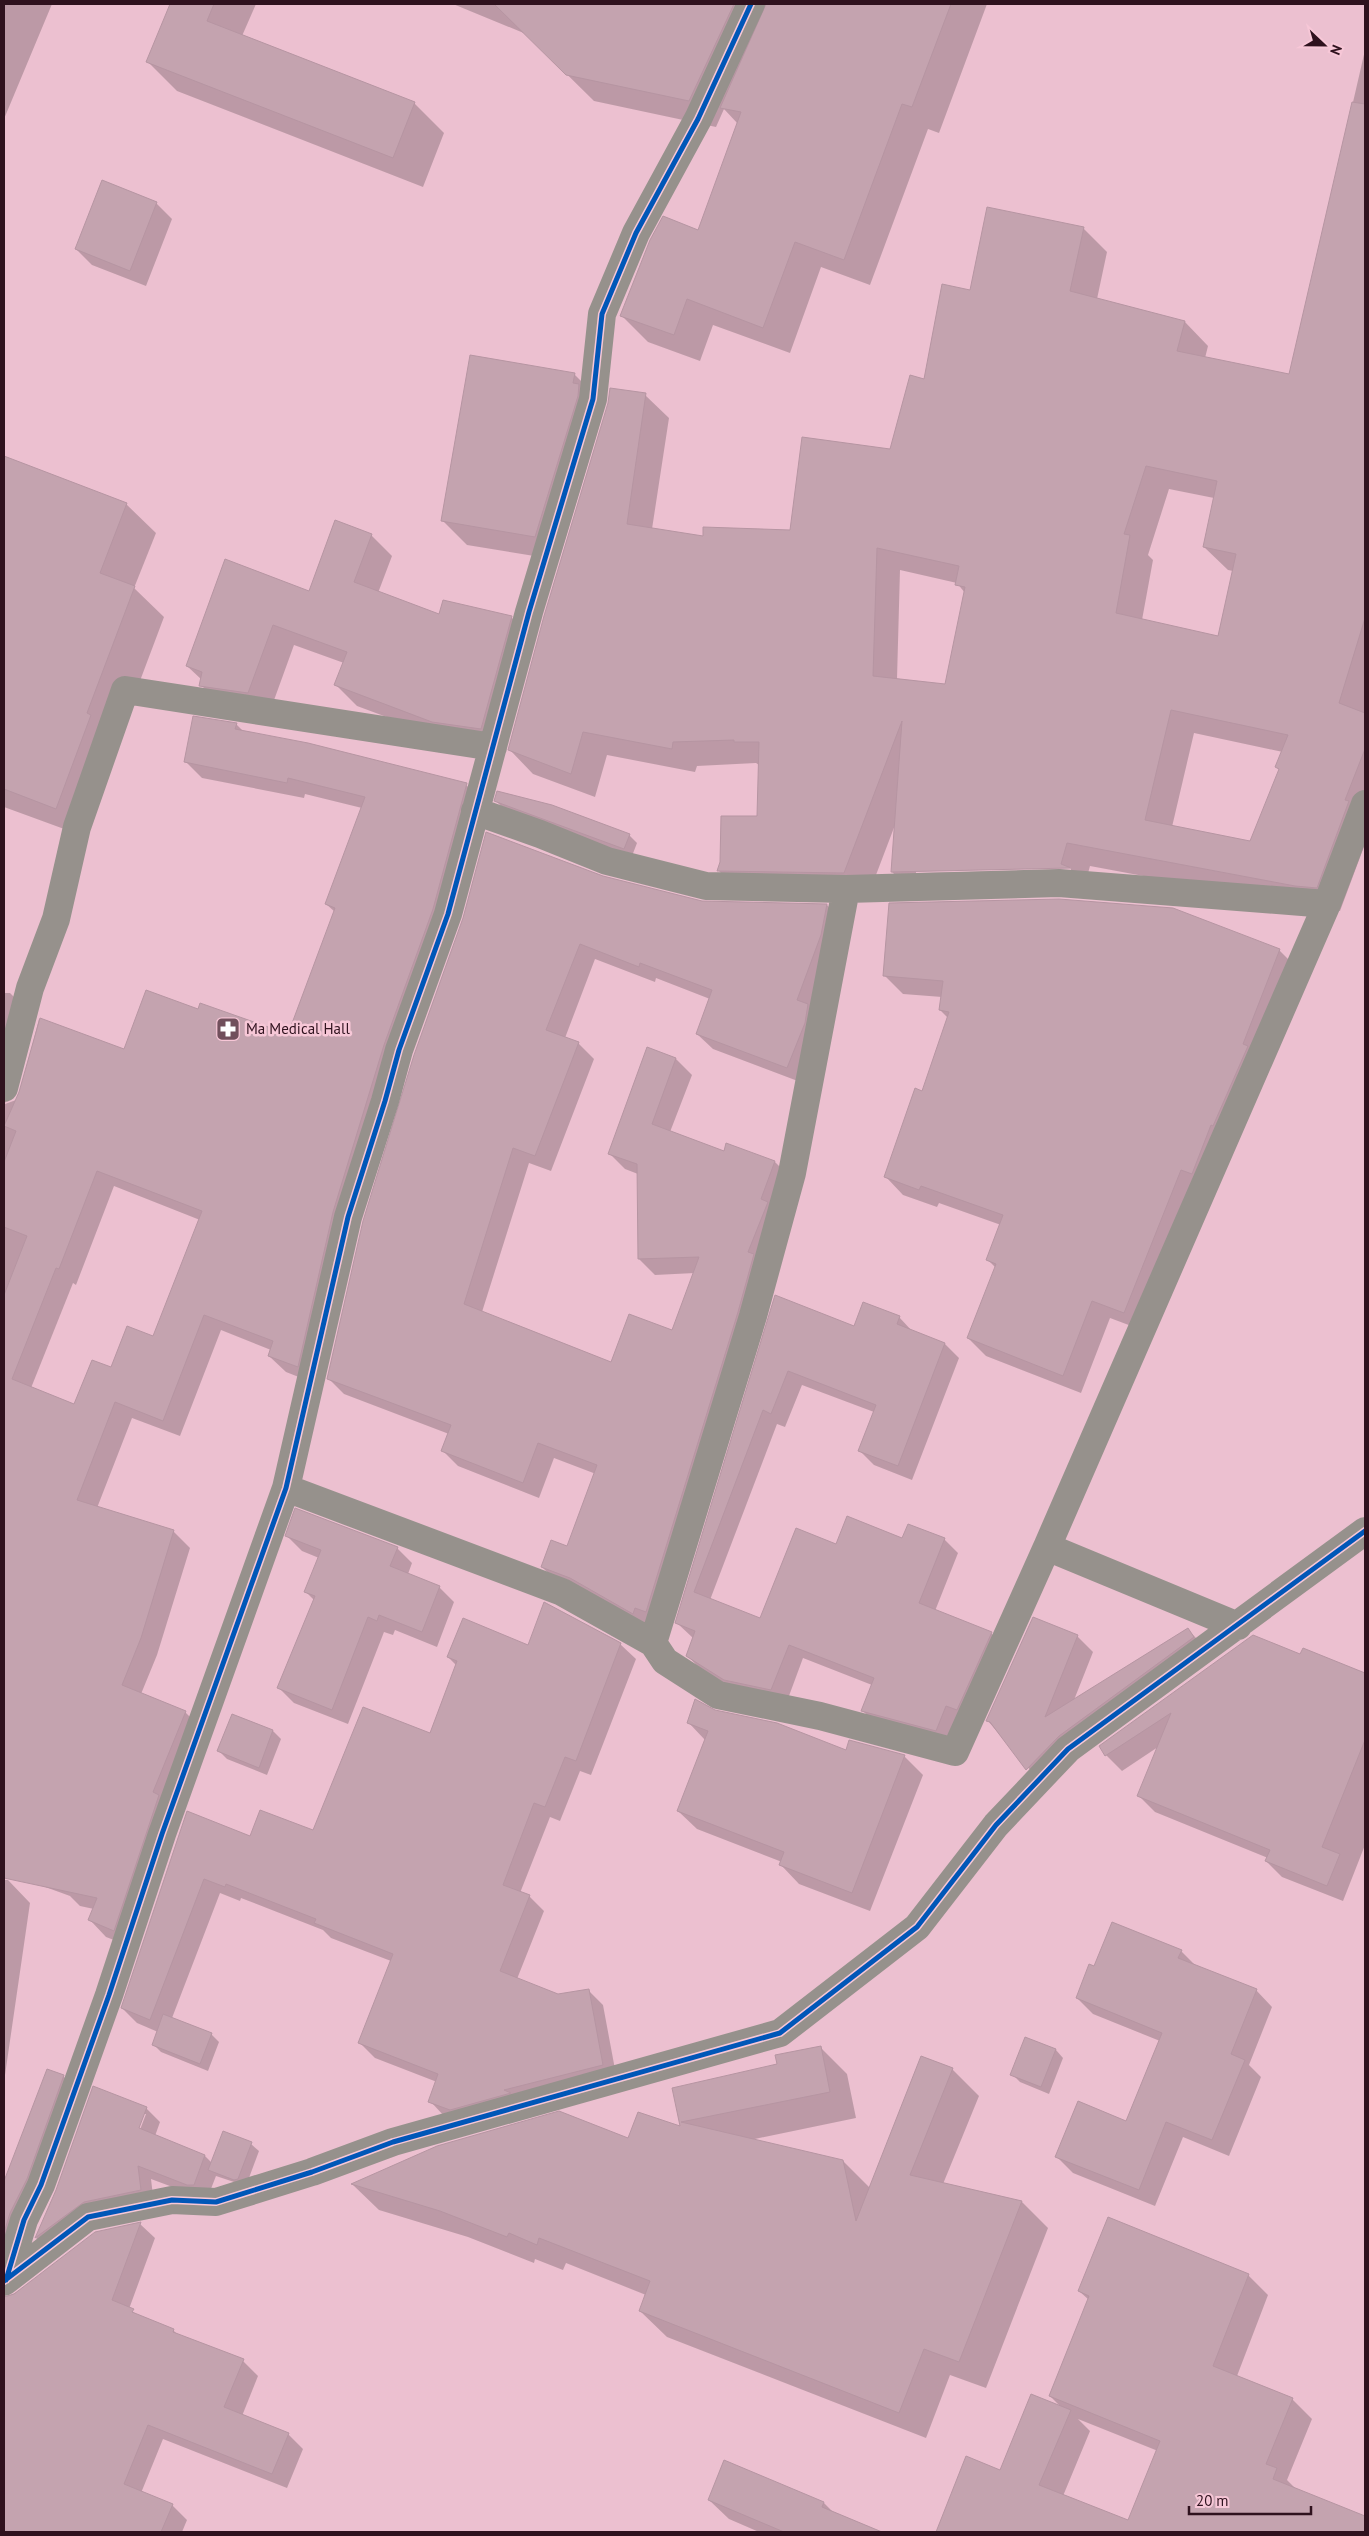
<svg xmlns="http://www.w3.org/2000/svg" width="1369" height="2536" font-family="'PT Sans',sans-serif">
<style>
.shadow{fill:#0003;fill-rule:evenodd}
.building{fill:#c4a3af;stroke:#b695a2;fill-rule:evenodd}
.lines{fill:none;stroke-linecap:round;stroke-linejoin:round}
.minor{stroke:#96918c;stroke-width:28}
.cycleway-casing{stroke:#f7c7d7;stroke-width:8}
.cycleway{stroke:#0057b8;stroke-width:5}
.labels{text-anchor:middle;stroke-width:5;stroke-linejoin:round;paint-order:stroke}
.poi-label{font-size:15px;fill:#2f121e;stroke:#f7c7d7;text-anchor:start}
</style>
<rect width="100%" height="100%" fill="#ecc0d0"/>
<path class="shadow" d="M4,4h48l-48,115z
M172,4h84l-14,32 172,67 30,30 -21,54 -246,-96 -29,-29z
M453,4h534l-48,129 -11,-4 -58,156 -49,-18 -31,86 -77,-28 -13,36 -52,-19 -27,-27 78,-84 39,-107 -14,-15 -8,18 -122,-26 -68,-67z
M1365,50v794l-25,67 -20,-2 -230,-43 -5,18 -169,11 -24,-23 3,-47 -27,71 -126,-2 -24,-24 40,-52 1,-53 -3,-2 -59,3 -2,6 -88,-17 -12,42 -62,-23 -23,-24 135,-355 24,23 -17,111 52,8 87,-6 100,-81 80,-159 112,-63 24,24 -10,47 88,23 23,24 -3,12 85,18zM1169,489l45,9 -10,49 24,23 5,1 -15,67 -76,-18 11,-60 -5,-5zM900,570l57,13 8,10 -19,92 -49,-6zM1194,733l89,19 -6,15 3,3 -29,73 -79,-16zM1071,867v3l-155,3v-3z
M156,203l16,16 -26,67 -54,-21 -16,-16z
M574,374l24,24 4,11 -1,11 -42,140 -92,-15 -24,-24z
M4,457l122,47 30,29 -22,55 30,29 -47,125 -31,95 -82,-30z
M371,535l21,21 -14,37 62,23 71,1 21,21 -30,112 -48,-8 -97,-36 -21,-21 8,-22 -50,-18 -25,69 -47,-8 -21,-21 1,-5 -15,-14 123,-74z
M236,724l8,8 222,53 17,16 -83,261 -86,321 -28,-11 -17,-16 2,-6 -50,-20 -41,106 -48,-18 -35,90 76,23 17,17 -33,107 -16,39 44,18 17,17 -72,217 -24,-9 -16,-17 4,-11 -14,-3 -10,-10 -66,-24v-879h6l17,17 -22,94 11,-4 4,-7 19,-74 85,32 74,-40 91,25 46,-124 -9,-8 36,-96 -57,-14 -1,4 -102,-20 -17,-17zM114,1186l86,34 -46,118 -43,31 -36,36 -44,-17 42,-105 3,2z
M496,801l133,34 8,8 -5,13 -128,-47z
M603,877l99,25 125,3 15,16 -39,162 -90,-34 -16,-15 13,-35 -54,-21 -1,4 -60,-23 -30,79 13,5 16,16 -43,112 -22,-8 -47,149 130,51 61,-31 22,-59 -40,2 -16,-16 -1,-85 -13,-5 -16,-16 39,-105 28,11 16,16 -22,57 54,20 3,-8 48,18 16,16 -142,451 -91,-46 -16,-16 26,-19 28,-74 -42,-16 -15,40 -81,-32 -16,-16 7,-16 -105,-40 -16,-16z
M1279,950l18,18 -155,362 -32,-12 -29,75 -95,-37 -18,-18 28,-70 -9,-9 14,-34 -62,-22 -2,4 -34,-12 -17,-18 37,-85 25,-74 -8,-8 2,-13 -39,-3 -18,-18z
M776,1297l79,30 44,-10 14,15 32,12 14,14 -47,122 -38,-15 -15,-15 15,-38 -72,-27 -17,42 -8,-3 -67,176 51,20 76,-74 66,-6 41,-1 14,14 -23,58 56,22 14,14 -55,97 -74,-20 -14,-14 10,-25 -69,-27 -17,46 -47,-10 -38,-24 -14,-15 6,-17 -16,-15z
M287,1536l110,12 15,15 -4,11 31,13 15,15 -17,45 -42,-17 -2,5 -9,-3 -36,92 -54,-21 -15,-15 35,-88 -8,-8 13,-34 -17,-7z
M1187,1629l17,17 -161,139 -55,-64 89,-85 16,16 -19,48z
M1253,1637l48,19 2,-6 62,23v172l-22,56 -61,-24 -16,-16 2,-3 -113,-46 -16,-16 19,-49 -36,24 -16,-16z
M620,1644l16,15 -45,116 -11,-4 -20,50 -10,-4 -30,76 9,3 15,15 -27,68 40,16 31,-5 15,15 14,75 -172,37 -15,-16 7,-19 -62,-24 -15,-15 31,-82 -60,-23 -8,-8 -82,-32 -1,3 -20,-8 -48,125 39,16 8,8 -11,29 -47,-19 -8,-8 5,-12 -21,-9 -15,-15 66,-195 62,25 64,-6 116,-98 27,-68 -9,-9 81,-11z
M714,1711l132,40 58,5 19,19 -53,136 -71,-27 -18,-19 1,-3 -85,-33 -19,-18 27,-71 -17,-18z
M233,1715l40,16 8,8 -14,36 -40,-16 -8,-8z
M4,1880h4l22,23 -26,179z
M1181,1951l16,16 59,23 16,17 -23,58 12,12 -32,79 -46,-19 -28,69 -82,-33 -16,-16 70,-35 33,-81 -67,-27 -16,-16 18,-31z
M1026,2038l30,12 7,8 -14,36 -29,-12 -8,-8z
M820,2047l27,27 9,44 -106,22 93,21 27,27 52,-130 30,11 27,27 -36,88 79,18 26,26 -62,160 -36,-13 -24,63 -259,-101 -27,-26 6,-16 -80,-32 -3,7 -28,-11 -1,4 -66,-26 -89,-27 -26,-25 84,-38 192,-7 53,-12 -9,-39 105,-24z
M48,2070l15,6 15,15 -74,203v-108z
M146,2108l14,14 -5,14 50,20 7,7 12,-30 27,11 8,7 -13,35 -30,-10 -9,23 -5,-1 -51,-19 3,25 -55,11 -50,36 -13,-13 21,-47zM143,2114h3l-8,21 -3,-1z
M140,2224l15,14 -26,71 11,8 33,13 5,5 65,26 15,15 -16,40 46,18 15,15 -16,39 -124,-49 -22,54 31,12 15,15 -5,12h-178v-233z
M1248,2275l20,20 -31,81 55,23 20,20 -25,61 10,10 68,27v15h-428l30,-74 34,13 61,-63 -12,-12 39,-96 -10,-9zM1078,2419l80,32 -29,71 -66,-26 27,-65z
M709,2500l115,3 10,10 47,19h-122l-30,-13z"/>
<path class="building" d="M170,4h44l-7,17 208,81 -22,56 -247,-96z
M494,4h240l-45,97 -123,-26z
M766,4h185l-39,103 -10,-3 -58,156 -49,-18 -32,86 -76,-29 -13,36 -54,-19 30,-76 13,-24 35,14 43,-118 -21,-4z
M1352,102l13,2v514l-26,85 26,10v36l-20,51 4,1 -32,87 -22,-2 -228,-43 -6,21 10,4 -180,4 11,-151 -58,152 -127,-2 3,-9 1,-46h36l2,-74h-25v-2l-61,2 -1,7 -89,-17 -12,42 -63,-24 36,-134 64,-213 2,-15 36,5 -19,131 76,12v-9l87,3 12,-93 88,12 20,-74 14,4 18,-95 28,6 17,-83 97,20 -14,64 115,30 -8,30 112,23zM1146,466l71,15 -14,66 33,7 -18,82 -102,-23 14,-78 -6,-1zM877,548l82,18 -4,19 10,2 -20,97 -72,-8zM1171,710l117,25 -13,32 4,2 -29,72 -105,-21z
M102,180l55,22 -27,69 -55,-22z
M470,355l105,18 -2,10 6,1 -1,12 -43,141 -94,-16z
M4,456l123,47 -27,70 35,13 -48,127 4,2 -35,94 -52,-20z
M335,520l37,14 -18,48 85,32 4,-14 69,16 -31,113 -49,-7 -98,-37 13,-33 -74,-27 -25,68 -49,-7 3,-14 -16,-6 39,-107 84,32z
M193,716l44,7 -2,6 73,14 159,40 -34,126 -49,136 -51,167 -35,155 -30,-11 5,-15 -69,-26 -41,106 -48,-19 -38,98 97,30 -33,108 -19,47 64,26 -33,81 6,3 -45,136 -26,-11 9,-22 -93,-20v-583l23,-59 -23,-9v-65l12,-31 -12,-5 15,-34 21,-74 84,31 22,-59 52,19 2,-6 88,31 47,-126 -10,-4 40,-107 -77,-19 -1,5 -103,-21zM97,1171l105,40 -49,125 -26,-10 -16,41 -19,-7 -18,44 -62,-25 44,-111 3,1z
M497,791l55,14 78,29 -6,15 -130,-48z
M486,832l117,44 99,25 125,3 -6,31 -24,65 11,4 -3,19 -18,45 -91,-34 16,-44 -72,-27 -1,4 -59,-23 -34,86 33,12 -44,114 -22,-8 -49,156 147,58 18,-48 43,16 27,-73 -61,2 -1,-95 -29,-10 39,-107 29,11 -24,66 72,27 2,-8 49,18 -14,38 7,3 -20,50 6,2 -16,58 -92,300 -11,-4 -2,6 -63,-36 -29,-11 10,-27 16,6 30,-81 -59,-22 -15,40 -82,-32 10,-26 -124,-46 36,-158 51,-166 49,-137z
M1059,899l114,9 107,41 -37,95 5,2 -35,80 -2,-1 -19,49 -11,-4 -57,143 -32,-12 -29,75 -96,-38 29,-74 -10,-4 17,-45 -82,-29 -2,4 -35,-13 31,-89 7,3 27,-79 -10,-2 4,-29 -60,-5 6,-73z
M775,1295l79,31 9,-24 37,14 -3,8 48,19 -47,123 -40,-15 18,-46 -88,-34 -17,43 -8,-4 -69,182 66,26 36,-90 40,16 11,-28 55,22 6,-14 37,14 -26,65 73,29 -35,78 -11,-4 -10,25 -75,-20 13,-33 -85,-33 -18,45 -47,-10 -38,-24 9,-25 -20,-8z
M295,1508l103,39 -8,19 50,20 -18,46 -43,-17 -2,6 -9,-4 -36,93 -55,-22 38,-92 -11,-4 17,-42 -36,-14z
M544,1602l77,41 -45,118 -11,-4 -20,50 -11,-4 -31,82 27,10 -30,76 58,23 31,-5 14,76 -99,25 7,3 -61,17 -22,-8 10,-28 -80,-31 35,-89 -79,-31 2,-4 -90,-35 -1,3 -21,-8 -54,141 -29,-12 66,-197 63,25 10,-26 53,20 50,-123 67,26 27,-72 -10,-4 16,-39 65,27z
M1033,1617l45,18 -33,82 143,-89 6,9 -135,99 -33,34 -36,-48 -4,-1z
M1253,1635l47,19 3,-6 62,25v67l-43,107 18,7 -13,32 -62,-25 5,-11 -133,-54 34,-83 -66,43 -6,-10z
M695,1699l20,11 62,13 69,27 3,-10 56,15 -53,138 -73,-28 5,-13 -107,-41 31,-80 -21,-8z
M232,1714l41,16 -14,38 -42,-17z
M1112,1922l70,28 -4,8 79,31 -26,65 14,6 -33,80 -46,-18 -27,68 -84,-33 23,-56 48,20 36,-88 -86,-35 13,-34 5,2z
M163,2014l49,19 -12,31 -48,-19z
M1025,2037l31,12 -15,38 -31,-12z
M821,2046l9,46 -149,30 162,38 13,61 65,-165 32,12 -43,107 112,26 -63,161 -35,-13 -25,64 -260,-102 11,-30 -111,-43 -2,7 -28,-12 -2,4 -67,-26 -89,-27 86,-38 122,-35 69,27 10,-26 42,14 -8,-38 105,-24 -2,-9z
M47,2069l17,6 -37,104 -17,34 -6,20v-52z
M93,2086l54,21 -8,21 66,27 -11,30h-7l-49,-19 3,24 -57,12 -49,36 21,-48z
M223,2131l29,11 -14,37 -4,1 -26,-10z
M1108,2217l141,57 -36,92 80,32 -27,66 11,4 -4,11 92,37v16h-429l30,-76 34,14 31,-76 40,16 -32,75 89,35 32,-79 -111,-45 40,-100 -11,-5z
M141,2222l-29,78 22,9 -2,3 42,17 -1,3 71,27 -20,48 65,26 -17,41 -124,-49 -24,59 49,20 -12,28h-157v-235l10,-3 81,-62z
M724,2460l100,42 -2,5 60,25h-98l-76,-32z"/>
<g class="lines">
<path class="minor" d="M475,811l65,23 67,27 99,25 140,3 213,-6 268,21 38,-100
M4,1088l26,-100 26,-69 21,-92 48,-137 368,57
M286,1488l276,104 91,51 12,18 53,34 102,21 135,36 92,-205
M1238,1626l-191,-79 280,-643
M653,1643l100,-327 39,-143 54,-284
M6,2280l18,-60 17,-35 68,-190 53,-161 124,-346 62,-271 37,-116 14,-51 49,-136 81,-302 64,-213 9,-85 34,-81 62,-114 53,-115
M4,2282l84,-65 84,-17 44,2 96,-30 81,-30 387,-109 137,-106 79,-102 72,-76 297,-218"/>
<g class="cycleway-casing">
<path id="cycleway" d="M6,2280l18,-60 17,-35 68,-190 53,-161 124,-346 62,-271 37,-116 14,-51 49,-136 81,-302 64,-213 9,-85 34,-81 62,-114 53,-115
M4,2281l84,-64 84,-17 44,2 96,-30 81,-30 387,-109 137,-106 79,-102 72,-76 297,-218"/>
</g>
<use href="#cycleway" class="cycleway"/>
</g>
<defs>
<g id="pharmacy-square" transform="scale(1.25)"><rect x="-9" y="-9" width="18" height="18" rx="4" fill="#714f5c" stroke="#f7c7d7"/><path d="M-2-6h4v4h4v4h-4v4h-4v-4h-4v-4h4Z" fill="#fff"/></g>
</defs>
<g fill-rule="evenodd">
<use href="#pharmacy-square" x="228" y="1029"/>
</g>
<g class="labels">
<g class="poi-label">
<text x="246" y="1034">Ma Medical Hall</text>
</g>
</g>
<rect width="1369" height="2536" fill="none" stroke="#2f121e" stroke-width="10"/>
<g transform="translate(1324 45) rotate(112)" stroke="#f7c7d7" stroke-width="4" paint-order="stroke">
<path d="M0-4L9 19L0 12L-9 19Z" fill="#2f121e"/>
<text y="-8" font-size="14" font-weight="bold" text-anchor="middle" fill="#2f121e">N</text>
</g>
<path d="M1189 2506v8h122v-8" fill="none" stroke="#2f121e" stroke-width="2.5"/>
<text x="1196" y="2506" font-size="15" fill="#2f121e" stroke="#f7c7d7" stroke-width="4" paint-order="stroke">20 m</text>
</svg>
